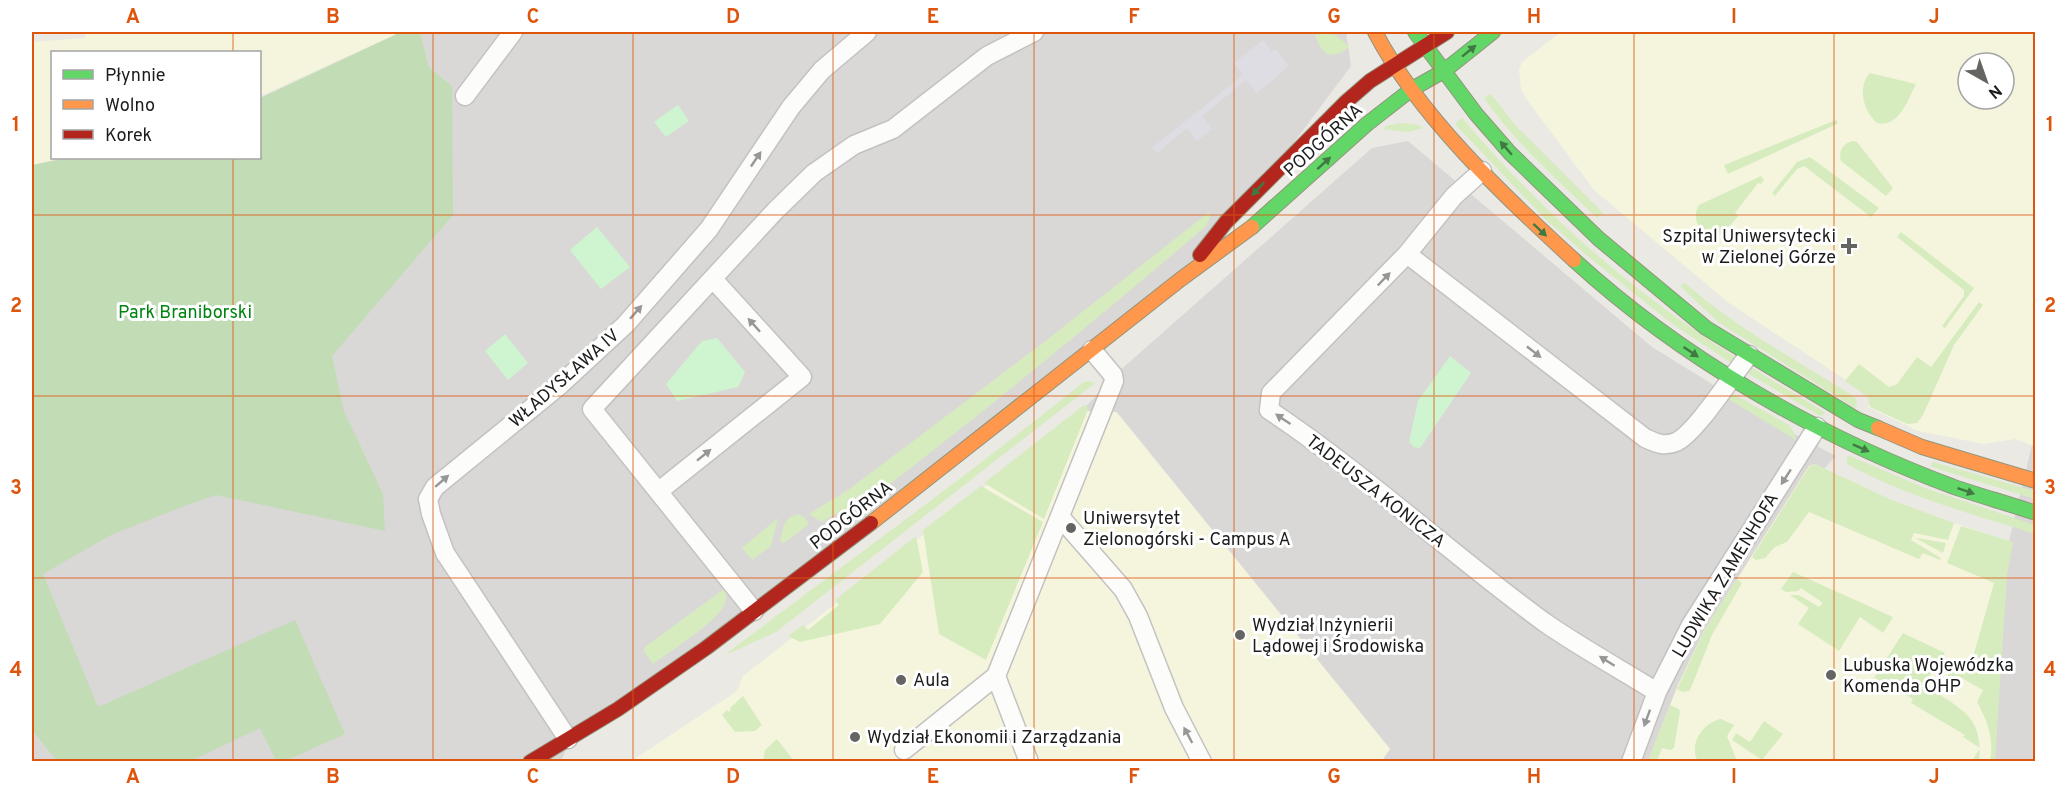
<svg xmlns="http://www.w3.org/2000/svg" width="2067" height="793" font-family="Overpass,sans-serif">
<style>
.residential{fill:#d9d8d6}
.education{fill:#f5f5dd;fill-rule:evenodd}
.grass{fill:#d6ecbf}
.forest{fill:#c2dcb6}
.park{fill:#cef5d0}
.plaza{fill:#dedde4}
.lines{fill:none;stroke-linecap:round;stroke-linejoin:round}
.street-casing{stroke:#c3c2c0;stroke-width:21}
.fast-casing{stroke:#92947c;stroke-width:16}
.slow-casing{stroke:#92947c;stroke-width:16}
.jam-casing{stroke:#92947c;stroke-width:16}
.street{stroke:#fcfcfb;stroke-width:18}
.fast{stroke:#63d668;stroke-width:14}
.slow{stroke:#ff974d;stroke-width:14}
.jam{stroke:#b3261e;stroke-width:14}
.oneway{fill:#407942}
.oneway2{fill:#979797}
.grid{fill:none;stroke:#de560d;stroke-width:1.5;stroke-opacity:0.55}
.poi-dot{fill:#646462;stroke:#fff;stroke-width:2}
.labels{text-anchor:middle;stroke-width:6;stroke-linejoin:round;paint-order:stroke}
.street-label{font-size:18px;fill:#1c1c1c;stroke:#fff}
.poi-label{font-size:18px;fill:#1c1c1c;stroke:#fff;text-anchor:start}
.park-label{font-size:18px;fill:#01830f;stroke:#fff}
.neatline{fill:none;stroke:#de560d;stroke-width:2}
.grid-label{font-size:20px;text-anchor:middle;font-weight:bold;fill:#de560d}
</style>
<rect width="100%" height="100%" fill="#eae9e4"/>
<path class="residential" d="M420,32h926l5,34 -139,186 -643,491 -8,18h-529v-191l420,-444v-40l-23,-19z
M1408,141l244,206 136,84 48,25 -12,13 -9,-5 -6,3 -105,164 -26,54 -30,76h-267l9,-12 -273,-337 -35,-1 35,-38 255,-225z
M2032,445l4,1 -1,315 -42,1 16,-221z"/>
<path class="education" d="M85,32h316l-141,64v-44h-208v106h11l-31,7v-123l53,-4z
M1561,32h474v414l-20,-7 -31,5 -66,-13 -50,-24 5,-9 -144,-95 -135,-113 -69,-93 -4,-9 -2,-18 3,-8zM1968,63h36v36h-36z
M1082,411l34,1 274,337 -9,13h-751l107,-71 6,-15z
M1815,464l77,36 62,23 55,18 -16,220 -345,1 30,-77 26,-54 105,-165z"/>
<path class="grass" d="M1314,32h17l17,13v3c-21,15 -28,3 -34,-16z
M1870,73l46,11c-8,16 -17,44 -39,39 -14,-12 -20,-36 -7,-50z
M1491,94l24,31 88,88 -6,5c-39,-38 -82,-75 -113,-120z
M1462,118c65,76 138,146 221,204 46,33 95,61 143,91l-6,3 -78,-46 -67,-44 -84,-67 -46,-40 -90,-95z
M1836,120l2,2 -1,2 -109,50 -4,-9z
M1401,123l17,2 6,3 -16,4 -25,-3 3,-3z
M1853,141l4,1 36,46 -7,8 -45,-35c-3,-10 2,-18 12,-20z
M1810,157l69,51 -8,9 -67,-51 -7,3 -22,27 -3,-3 25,-31z
M1761,176l3,4 -3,4 -3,-1 -23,30 3,3c-5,6 -10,13 -17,17 -18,7 -32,-13 -22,-28z
M1209,212l1,5 -4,9c-112,96 -226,189 -343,279l-17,10 -7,-3 -17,10 -13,-8 39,-24 60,-45 140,-106z
M1901,232l73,56 -29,40 -3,-2 22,-30v-6l-67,-53z
M1685,283c51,45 113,78 171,115l1,6 -2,4 -137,-86 -38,-36z
M1979,302l4,3 -29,40 -31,70 -6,8 -10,1 -37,-17 -2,-10 -23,-16 14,-17 30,23 8,-3 20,-27 14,10z
M1089,381l6,2 -319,249 -48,22 -1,-1c119,-90 240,-177 357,-271z
M1732,393l57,32 5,8 2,7 -71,-43z
M1084,405h2l2,4 -3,8 -41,102 -60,-36z
M1850,456l75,32 110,37v9c-63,-20 -130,-38 -188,-70v-7z
M1933,462l102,29v8l-103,-32 -1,-3z
M1815,464l77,36 62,23 -6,17 -34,-7 -3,7 30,18 -1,2 -17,-7 -4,6 -110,-47 -22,30 -12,5 -10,11 -9,2 -4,-3 57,-90z
M981,486l62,36 -57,138 -47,-26 -16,-104z
M798,514l6,3 5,7 -25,19 -4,-2c4,-14 3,-23 18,-27z
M778,518l-7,28 -19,14 -10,-12z
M1961,526l52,16 -6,33 -12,186h-5c4,-22 -2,-39 -13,-59l6,-12 -23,-13 -8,9 -5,-6 2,-9 9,-12 13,5 23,-81 -47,-20z
M916,536l7,36 -43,52 -80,18 -12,-6 15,-11 5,5 31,-25 -4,-5z
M1917,538l29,5 -3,10 -26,-14z
M1793,572l100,45 -10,16 -23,-16 -21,34 -41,-27 11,-16 -19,-13h9l20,12 4,-4 -22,-15 -3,3 -12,1 -5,-3z
M1737,579l5,4 -30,52 -21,53 -2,3 -7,1 -5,-3 27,-58z
M724,589c2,5 3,9 1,14 -5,17 -56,49 -72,61l-9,-13 1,-4z
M1903,633l42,20 -21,31c34,25 60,29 55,77h-7l8,-13 -17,-11 2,-2 -54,-32 2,-4 -21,-12 -1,3 -17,-12z
M743,696l19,29 -7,6 -20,1 -13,-17 5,-5 2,2 2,-3 -1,-1z
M1670,705l9,4 1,3 -6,36 -4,2 -8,-2 -5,13h-9z
M1721,719l13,6 -7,11 10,25h-39c-10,-16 5,-39 23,-42z
M1764,721l19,13 -21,26 -30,-20 4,-7 14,9z
M777,739l17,22h-31l2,-11z"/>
<path class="forest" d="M401,32h19l9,35 23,19 1,129 -121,141 12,55 39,83 2,37 -169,-36 -29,10 -74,29 -70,40 55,133 197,-87 50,114 -60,27h-9l-16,-33 -69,33h-134l-25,-31v-565l34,-7h194v-60z"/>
<path class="park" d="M678,105l11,16 -23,16 -12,-15z
M597,227l33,40 -29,22 -31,-39z
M505,334l23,29 -20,17 -23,-29z
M717,338l28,34 -7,15 -61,14 -11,-17 36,-43z
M1450,356l21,17 -51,75 -6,-1 -5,-5 9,-41z"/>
<path class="plaza" d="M1263,40l9,12 4,-3 13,17 -32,27 -11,-13 -44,36 10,13 -15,12 -10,-13 -30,25 -5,-5 91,-73 -9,-12z"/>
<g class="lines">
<g class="street-casing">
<path id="street" d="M465,96l48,-64
M1407,254l47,-58 28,-25
M659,491l143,-114 -89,-98
M1061,518l62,71 15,27 36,92 28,54
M754,611l-162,-202 183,-198 39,-38 40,-28 39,-16 94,-73 47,-24
M996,676l33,86
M1657,692c-37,-23 -77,-45 -113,-70 -93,-68 -179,-148 -275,-212l2,-17 136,-139 238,184c11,5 19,9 31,4 20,-9 57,-68 73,-87
M568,739l-123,-186 -14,-39 -3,-15 7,-12 125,-102 66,-61 83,-95 82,-122 31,-37 45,-38
M904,750l92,-74 118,-295 -1,-6 -21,-25
M1631,762l26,-70 34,-67 126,-198"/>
</g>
<g class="fast-casing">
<path id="fast" d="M1415,32l61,82 34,39 89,86 107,89 152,92 20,8
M1252,227l115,-103 45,-35 32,-18 49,-39
M1574,260c107,98 243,176 380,227 27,9 55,17 82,26"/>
</g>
<g class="slow-casing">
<path id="slow" d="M1375,32c44,84 129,164 199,228
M1878,428l44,19 114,34
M871,523l310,-244 71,-52"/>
</g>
<g class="jam-casing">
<path id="jam" d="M1200,255l26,-33 121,-121 23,-20 77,-49
M530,762l88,-53 88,-61 165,-125"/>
</g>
<use href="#street" class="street"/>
<use href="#fast" class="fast"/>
<use href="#slow" class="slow"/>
<use href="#jam" class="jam"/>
</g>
<defs><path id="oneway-solid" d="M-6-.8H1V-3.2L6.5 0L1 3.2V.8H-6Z" transform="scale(1.5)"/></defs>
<g class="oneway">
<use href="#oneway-solid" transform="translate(1469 51) rotate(-39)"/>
<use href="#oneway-solid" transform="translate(1506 148) rotate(-131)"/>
<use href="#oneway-solid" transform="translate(1324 163) rotate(-42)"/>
<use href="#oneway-solid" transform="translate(1258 189) rotate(133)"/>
<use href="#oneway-solid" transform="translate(1540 230) rotate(43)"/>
<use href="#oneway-solid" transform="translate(1691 352) rotate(34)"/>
<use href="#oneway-solid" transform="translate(1861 448) rotate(24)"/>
<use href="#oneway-solid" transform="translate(1966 491) rotate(19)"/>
</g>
<g class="oneway2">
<use href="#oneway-solid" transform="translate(756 159) rotate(-56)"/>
<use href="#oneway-solid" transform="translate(1384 279) rotate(-46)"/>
<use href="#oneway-solid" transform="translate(636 312) rotate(-49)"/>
<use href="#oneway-solid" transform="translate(754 325) rotate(-132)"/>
<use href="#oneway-solid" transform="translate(1534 352) rotate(38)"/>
<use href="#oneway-solid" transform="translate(1283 419) rotate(-146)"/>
<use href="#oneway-solid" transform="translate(704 455) rotate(-39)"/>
<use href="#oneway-solid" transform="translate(1786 477) rotate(123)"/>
<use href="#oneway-solid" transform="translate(442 481) rotate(-41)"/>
<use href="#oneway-solid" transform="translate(1607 661) rotate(-148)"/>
<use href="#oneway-solid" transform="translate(1647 718) rotate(110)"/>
<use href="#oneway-solid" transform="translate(1188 735) rotate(-118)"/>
</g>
<path class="grid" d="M233,32v20M433,32v730M633,32v730M833,32v730M1034,32v730M1234,32v730M1434,32v730M1634,32v730M1834,32v730M233,158v604M32,215h2004M32,396h2004M32,578h2004"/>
<g class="poi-dot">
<path d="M1846 237h6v6h6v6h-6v6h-6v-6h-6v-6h6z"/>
<circle cx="1071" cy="528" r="6"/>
<circle cx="1240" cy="635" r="6"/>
<circle cx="1831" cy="675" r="6"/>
<circle cx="901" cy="680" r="6"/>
<circle cx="855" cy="737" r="6"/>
</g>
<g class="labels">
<g class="street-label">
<text transform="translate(1323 140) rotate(-42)" y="6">PODGÓRNA</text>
<text transform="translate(564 378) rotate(-41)" y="6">WŁADYSŁAWA IV</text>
<text transform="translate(1376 491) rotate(38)" y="6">TADEUSZA KONICZA</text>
<text transform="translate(851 515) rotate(-38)" y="6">PODGÓRNA</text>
<text transform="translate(1725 575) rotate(-59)" y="6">LUDWIKA ZAMENHOFA</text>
</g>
<g class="poi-label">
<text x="1836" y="242" text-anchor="end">Szpital Uniwersytecki<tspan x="1836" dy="21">w Zielonej Górze</tspan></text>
<text x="1083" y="524">Uniwersytet<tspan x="1083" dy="21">Zielonogórski - Campus A</tspan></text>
<text x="1252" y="631">Wydział Inżynierii<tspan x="1252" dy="21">Lądowej i Środowiska</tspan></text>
<text x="1843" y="671">Lubuska Wojewódzka<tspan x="1843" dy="21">Komenda OHP</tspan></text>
<text x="913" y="686">Aula</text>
<text x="867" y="743">Wydział Ekonomii i Zarządzania</text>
</g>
<g class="park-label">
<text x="185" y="318">Park Braniborski</text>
</g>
</g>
<rect width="2067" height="793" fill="none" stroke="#ffffff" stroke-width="66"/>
<rect x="51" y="51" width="210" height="108" fill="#ffffff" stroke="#a4a4a4" stroke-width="1.5"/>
<rect x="63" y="70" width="30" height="9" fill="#63d668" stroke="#a4a4a4" stroke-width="1.5"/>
<text x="105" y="81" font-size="18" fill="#1c1c1c">Płynnie</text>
<rect x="63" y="100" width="30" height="9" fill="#ff974d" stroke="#a4a4a4" stroke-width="1.5"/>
<text x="105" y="111" font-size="18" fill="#1c1c1c">Wolno</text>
<rect x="63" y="130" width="30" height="9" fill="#b3261e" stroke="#a4a4a4" stroke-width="1.5"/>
<text x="105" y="141" font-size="18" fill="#1c1c1c">Korek</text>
<g transform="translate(1986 81) rotate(140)"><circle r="28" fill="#ffffff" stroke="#a4a4a4" stroke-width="1.5"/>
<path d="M0-4.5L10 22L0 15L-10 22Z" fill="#646462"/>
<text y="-9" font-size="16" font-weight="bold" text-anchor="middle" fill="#1c1c1c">N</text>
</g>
<rect x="33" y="33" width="2001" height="727" class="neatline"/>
<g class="grid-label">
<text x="133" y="23">A</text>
<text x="333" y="23">B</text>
<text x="533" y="23">C</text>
<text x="733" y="23">D</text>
<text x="933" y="23">E</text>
<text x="1134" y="23">F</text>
<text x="1334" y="23">G</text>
<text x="1534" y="23">H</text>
<text x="1734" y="23">I</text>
<text x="1934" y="23">J</text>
<text x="16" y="131">1</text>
<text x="2050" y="131">1</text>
<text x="16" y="312">2</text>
<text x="2050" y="312">2</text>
<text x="16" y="494">3</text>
<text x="2050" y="494">3</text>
<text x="16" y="676">4</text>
<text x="2050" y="676">4</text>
<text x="133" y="783">A</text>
<text x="333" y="783">B</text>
<text x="533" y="783">C</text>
<text x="733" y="783">D</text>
<text x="933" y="783">E</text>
<text x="1134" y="783">F</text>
<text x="1334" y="783">G</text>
<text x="1534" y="783">H</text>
<text x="1734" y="783">I</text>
<text x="1934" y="783">J</text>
</g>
</svg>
